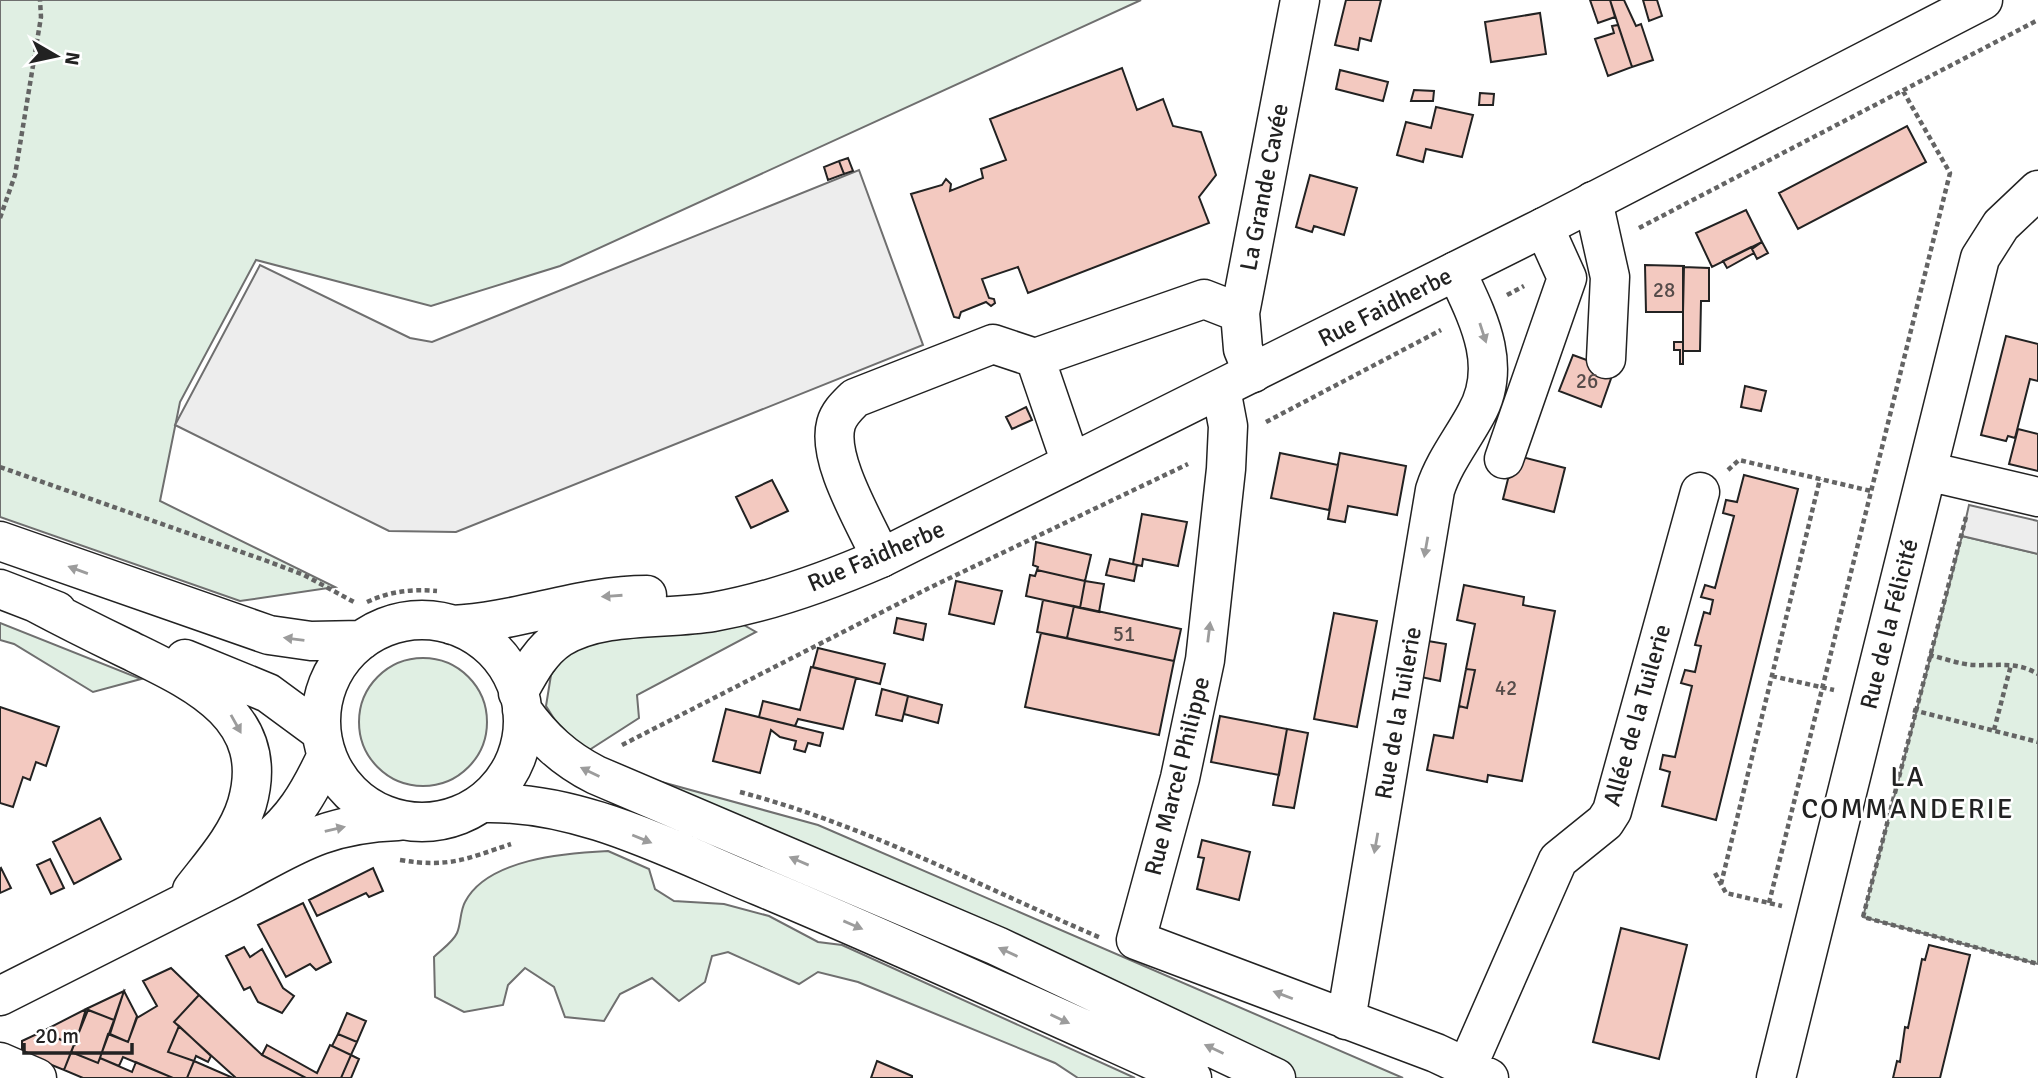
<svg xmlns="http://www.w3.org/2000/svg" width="2038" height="1078" font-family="Signika,sans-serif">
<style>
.green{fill:#e0efe3;stroke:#6f6f6f;stroke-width:2}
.parking{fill:#ededed;stroke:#6f6f6f;stroke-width:2}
.building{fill:#f3c9c0;stroke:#222;stroke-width:2}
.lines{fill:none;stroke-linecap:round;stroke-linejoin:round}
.minor-casing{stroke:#222;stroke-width:41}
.major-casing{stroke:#222;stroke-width:41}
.path{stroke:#646464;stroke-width:4.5;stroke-dasharray:5 3.5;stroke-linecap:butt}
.minor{stroke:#fff;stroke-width:38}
.major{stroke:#fff;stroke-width:38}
.oneway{fill:#9c9c9c}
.labels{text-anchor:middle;stroke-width:5;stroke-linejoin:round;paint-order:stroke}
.number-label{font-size:21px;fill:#564c4a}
.street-label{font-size:24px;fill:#222;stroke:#fff}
.quarter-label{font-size:28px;letter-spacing:2px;fill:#222;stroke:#fff}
</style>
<rect width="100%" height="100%" fill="#fff"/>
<path class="green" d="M0,0h1141l-581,266 -129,40 -175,-46 -76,142 -20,99 175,86 -95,14 -240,-84z
M1962,536l76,18v410l-175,-47z
M0,623l141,56 -48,13 -79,-48 -14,-4z
M742,624l14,8 -119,63 2,23 -56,36 -23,-26 -14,-22 5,-31 15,-22 30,-19z
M359 722a64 64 0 1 1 128 0a64 64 0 1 1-128 0Z
M647,778l171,47 585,253h-109z
M608,851l41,18 6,20 19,12 50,3 45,12 49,26 24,3 293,133h-57l-23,-15 -197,-81 -40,-10 -19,12 -71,-32 -16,4 -7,26 -26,19 -27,-23 -32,16 -16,27 -39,-4 -11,-30 -29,-19 -17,17 -5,20 -39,7 -29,-15 -1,-40c7,-7 19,-15 23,-24 4,-9 3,-22 8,-31 22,-43 100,-49 143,-51z"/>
<path class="parking" d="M859,170l64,175 -467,187 -67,-1 -214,-106 85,-160 150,73 22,4z
M1969,505l69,16v33l-76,-18z"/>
<path class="building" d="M1346,0h35l-10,41 -11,-3 -2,12 -23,-5z
M1590,0h20l5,17 -17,6z
M1610,0h14l12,26 5,-2 12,36 -21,7z
M1643,0h14l5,16 -13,5z
M1540,13l6,41 -55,8 -6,-40z
M1618,25l14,42 -24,9 -13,-37 19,-6 -2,-7z
M1122,68l15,42 26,-11 10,27 28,6 15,43 -17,22 10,26 -181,70 -10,-26 -36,12 7,19 5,1 1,4 -4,3 -5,-4 -25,10 -2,6 -5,-1 -43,-123 31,-9 4,-6 5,5 -1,7 33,-13 -2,-9 25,-9 -16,-41z
M1340,70l48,12 -5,19 -47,-12z
M1414,90l20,1 -1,10h-22z
M1480,93l14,1 -1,11h-14z
M1436,107l37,8 -11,42 -36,-8 -3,13 -26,-7 9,-33 25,6z
M1907,126l19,36 -128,67 -19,-36z
M848,158l5,13 -9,3 -5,-13z
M839,161l5,13 -16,6 -4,-13z
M1310,175l47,13 -13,47 -30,-9 -2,6 -16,-5z
M1746,210l16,32 -50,25 -16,-34z
M1762,242l6,11 -11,6 -5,-10z
M1751,247l3,6 -27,15 -4,-7z
M1645,265l39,1 -1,46h-37z
M1683,267l26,1v33h-8l-1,50h-17z
M2006,336l32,8v37l-8,-2 -15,59 -7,-2 -2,5 -25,-6z
M1674,342h9v22h-3v-14h-6z
M1573,355l41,15 -13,37 -42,-16z
M1745,386l21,5 -5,20 -20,-4z
M1026,407l6,13 -20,9 -6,-12z
M2018,429l20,5v37l-29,-7z
M1280,453l58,12 -9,45 -58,-12z
M1340,453l66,13 -9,49 -49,-9 -3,16 -17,-3z
M1514,455l51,13 -11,44 -51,-13z
M1744,475l54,14 -82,331 -54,-14 8,-34 -10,-3 3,-14 12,2 17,-71 -11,-3 4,-13 10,2 6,-26 -6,-1 9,-33 6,2 3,-14 -12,-3 4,-12 10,3 19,-72 -11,-3 3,-13 11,2z
M772,480l16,31 -37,17 -15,-31z
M1142,514l45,8 -9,44 -35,-7 -1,7 -9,-2z
M1036,542l55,13 -6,26 -48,-11 1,-3 -5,-2z
M1110,559l27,6 -3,16 -28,-6z
M1037,570l48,11 -5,27 -54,-12 4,-21 5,1z
M956,581l46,10 -8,33 -45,-10z
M1085,581l19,3 -5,28 -19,-4z
M1464,585l60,12 -1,8 32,6 -33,170 -34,-6 -1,7 -60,-12 7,-35 19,3 6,-32 8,2 8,-38 -9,-1 9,-45 -18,-4z
M1043,600l31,6 -7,32 -30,-6z
M1074,606l107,23 -7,32 -107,-23z
M1334,613l43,8 -20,106 -43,-8z
M897,618l29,6 -3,16 -29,-7z
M1041,633l133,28 -15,74 -134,-28z
M1428,641l18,3 -6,37 -19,-4z
M818,648l67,16 -5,20 -67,-17z
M811,667l45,11 -13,51 -45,-10 -3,7 -36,-9 4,-16 37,9z
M1466,669l9,1 -8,38 -8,-2z
M882,689l26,7 -6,25 -26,-6z
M908,696l34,9 -4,18 -34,-9z
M0,707l59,20 -13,39 -10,-4 -6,18 -7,-3 -10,30 -13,-4z
M726,709l97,24 -3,13 -12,-3 -3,9 -11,-3 2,-8 -16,-4 -9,-7 -11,43 -47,-12z
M1220,716l67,13 -8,46 -68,-13z
M1287,729l21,4 -14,75 -21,-3z
M100,818l21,41 -47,25 -21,-42z
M1202,840l48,12 -11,48 -42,-11 7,-31 -6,-1z
M50,859l14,29 -13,6 -14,-29z
M1,868l10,20 -11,5v-24z
M373,868l10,23 -14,6 -3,-4 -49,23 -8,-16z
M303,903l28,59 -15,8 -6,-6 -24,13 -28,-52z
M1621,928l66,17 -28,114 -66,-17z
M1929,945l41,10 -30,123h-47l4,-17 3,1 5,-35 3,1 14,-69 3,1z
M244,947l6,10 12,-8 21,39 11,8 -12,17 -24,-11 -8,-15 -6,3 -18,-34z
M171,968l28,27 -25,27 5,4 -11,26 26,9 -7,17h-14l-50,-21 -4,9 -19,-8 8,-24 20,8 9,-24 20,-12 -14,-25z
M124,991l-10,29 -28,-11z
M124,991l13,25 -9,26 -18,-8z
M199,995l63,60 44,23h-70l-62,-56z
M86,1009l-11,36 -34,-13z
M88,1010l26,10 -16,43 -27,-11z
M347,1013l19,8 -9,21 -19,-8z
M179,1026l32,30 -3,6 -12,-6 -2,5 -26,-9z
M41,1032l33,13 -10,25 -42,-17v-12z
M338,1034l19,8 -6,13 -19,-9z
M267,1045l50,28 13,-28 21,10 -10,23h-35l-44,-23z
M71,1052l27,11 2,-5 32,14 4,-10 37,16h-90l-19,-8z
M351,1055l8,4 -8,19h-10z
M194,1061l39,17h1h-47z
M877,1061l35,15v2h-41z"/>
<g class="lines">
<g class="minor-casing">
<path id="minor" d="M1593,201l17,76 -4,82
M1035,358l36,105
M1253,373l-10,-24 -3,-36 60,-313
M1221,389l7,37 -2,43 -21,191 -25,118 -44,162 300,113 53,25
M1504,459l63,-181 -23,-51
M1927,471l111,26
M881,558c-14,-33 -55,-98 -45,-134 3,-11 11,-18 19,-26l138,-54 42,14 169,-59 36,14
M1346,1020l89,-530c9,-28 27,-50 41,-76 28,-49 1,-98 -20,-143
M0,1062l37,16
M1467,1067l91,-207 47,-38 7,-11 88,-319
M1776,1078l204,-820 21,-33 37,-35"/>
</g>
<g class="major-casing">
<path id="major" d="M0,541l269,94 42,6 51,-1
M0,589l57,22
M34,602c30,16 60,31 91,46 65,32 148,66 122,156 -10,33 -35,60 -55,86
M321 721a101 101 0 1 1 202 0a101 101 0 1 1-202 0Z
M452,625c67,-3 128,-30 195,-30
M185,659l83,34 53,39
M518,693c11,-20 22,-42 42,-55 43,-26 105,-18 153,-26 57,-10 115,-31 168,-54l663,-331 439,-227
M522,710c20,28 42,49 74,65l401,171 279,132
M482,803c98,-3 189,47 277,83 146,61 289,127 433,192
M258,847c35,-25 51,-54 69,-92
M0,996c73,-37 147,-74 220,-111 69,-35 97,-61 178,-64"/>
</g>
<path class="path" d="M0,218l15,-43 26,-158 -1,-17
M1639,228l399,-208
M1507,295l17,-9
M1266,422l175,-92
M0,467l267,94 37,14 50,27
M1728,470l11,-10 132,31
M1966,517l-103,400 175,47
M367,602c24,-11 44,-13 70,-11
M1929,655c14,3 30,9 44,10 24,1 43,-4 65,9
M1772,676l62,14
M1913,710l125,32
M1994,730l17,-65
M622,745l307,-157 259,-124
M740,792c125,33 242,95 361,146
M400,860c49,8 66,-1 111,-16
M1715,873l11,20 56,13
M1721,884l99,-405
M1769,903l181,-730 -47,-82"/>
<use href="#minor" class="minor"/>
<use href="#major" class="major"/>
</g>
<defs><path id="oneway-solid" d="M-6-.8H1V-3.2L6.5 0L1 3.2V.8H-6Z" transform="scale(1.75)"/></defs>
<g class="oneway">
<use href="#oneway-solid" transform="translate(1483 333) rotate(72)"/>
<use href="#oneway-solid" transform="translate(1426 547) rotate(100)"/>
<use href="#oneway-solid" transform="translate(78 570) rotate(-160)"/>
<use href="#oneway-solid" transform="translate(612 596) rotate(176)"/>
<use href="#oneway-solid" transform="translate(1209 632) rotate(-83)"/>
<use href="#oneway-solid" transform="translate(294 639) rotate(-173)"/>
<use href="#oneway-solid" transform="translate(236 724) rotate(61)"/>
<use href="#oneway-solid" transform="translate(590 772) rotate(-154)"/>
<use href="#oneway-solid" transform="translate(335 829) rotate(-13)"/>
<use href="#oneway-solid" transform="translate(642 839) rotate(22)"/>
<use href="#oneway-solid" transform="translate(1376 843) rotate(100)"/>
<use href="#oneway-solid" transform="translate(799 861) rotate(-157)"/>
<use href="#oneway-solid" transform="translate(853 925) rotate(23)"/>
<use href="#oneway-solid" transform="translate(1008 952) rotate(-155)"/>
<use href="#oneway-solid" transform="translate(1283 995) rotate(-159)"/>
<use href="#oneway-solid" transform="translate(1060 1019) rotate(25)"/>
<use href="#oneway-solid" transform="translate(1214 1049) rotate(-155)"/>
</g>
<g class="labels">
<g class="number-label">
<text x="1664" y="297">28</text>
<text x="1587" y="388">26</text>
<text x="1124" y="641">51</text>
<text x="1506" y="695">42</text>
</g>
<g class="street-label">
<text transform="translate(1264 187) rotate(-79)" y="8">La Grande Cavée</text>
<text transform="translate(1385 307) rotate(-27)" y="8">Rue Faidherbe</text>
<text transform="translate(876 556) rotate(-23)" y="8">Rue Faidherbe</text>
<text transform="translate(1889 624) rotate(-76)" y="8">Rue de la Félicité</text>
<text transform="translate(1398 713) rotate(-80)" y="8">Rue de la Tuilerie</text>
<text transform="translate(1637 715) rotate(-74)" y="8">Allée de la Tuilerie</text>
<text transform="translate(1177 776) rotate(-76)" y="8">Rue Marcel Philippe</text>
</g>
<g class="quarter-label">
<text x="1908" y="786">LA<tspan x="1908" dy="32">COMMANDERIE</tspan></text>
</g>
</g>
<g transform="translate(56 56) rotate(99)" stroke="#ffffff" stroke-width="5" paint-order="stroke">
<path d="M0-5L12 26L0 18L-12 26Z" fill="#222222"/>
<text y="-10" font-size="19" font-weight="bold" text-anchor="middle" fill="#222222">N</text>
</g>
<path d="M24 1043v10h108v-10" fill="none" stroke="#222222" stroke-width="3.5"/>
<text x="35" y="1043" font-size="21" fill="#222222" stroke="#ffffff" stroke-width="5" paint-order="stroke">20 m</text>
</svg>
